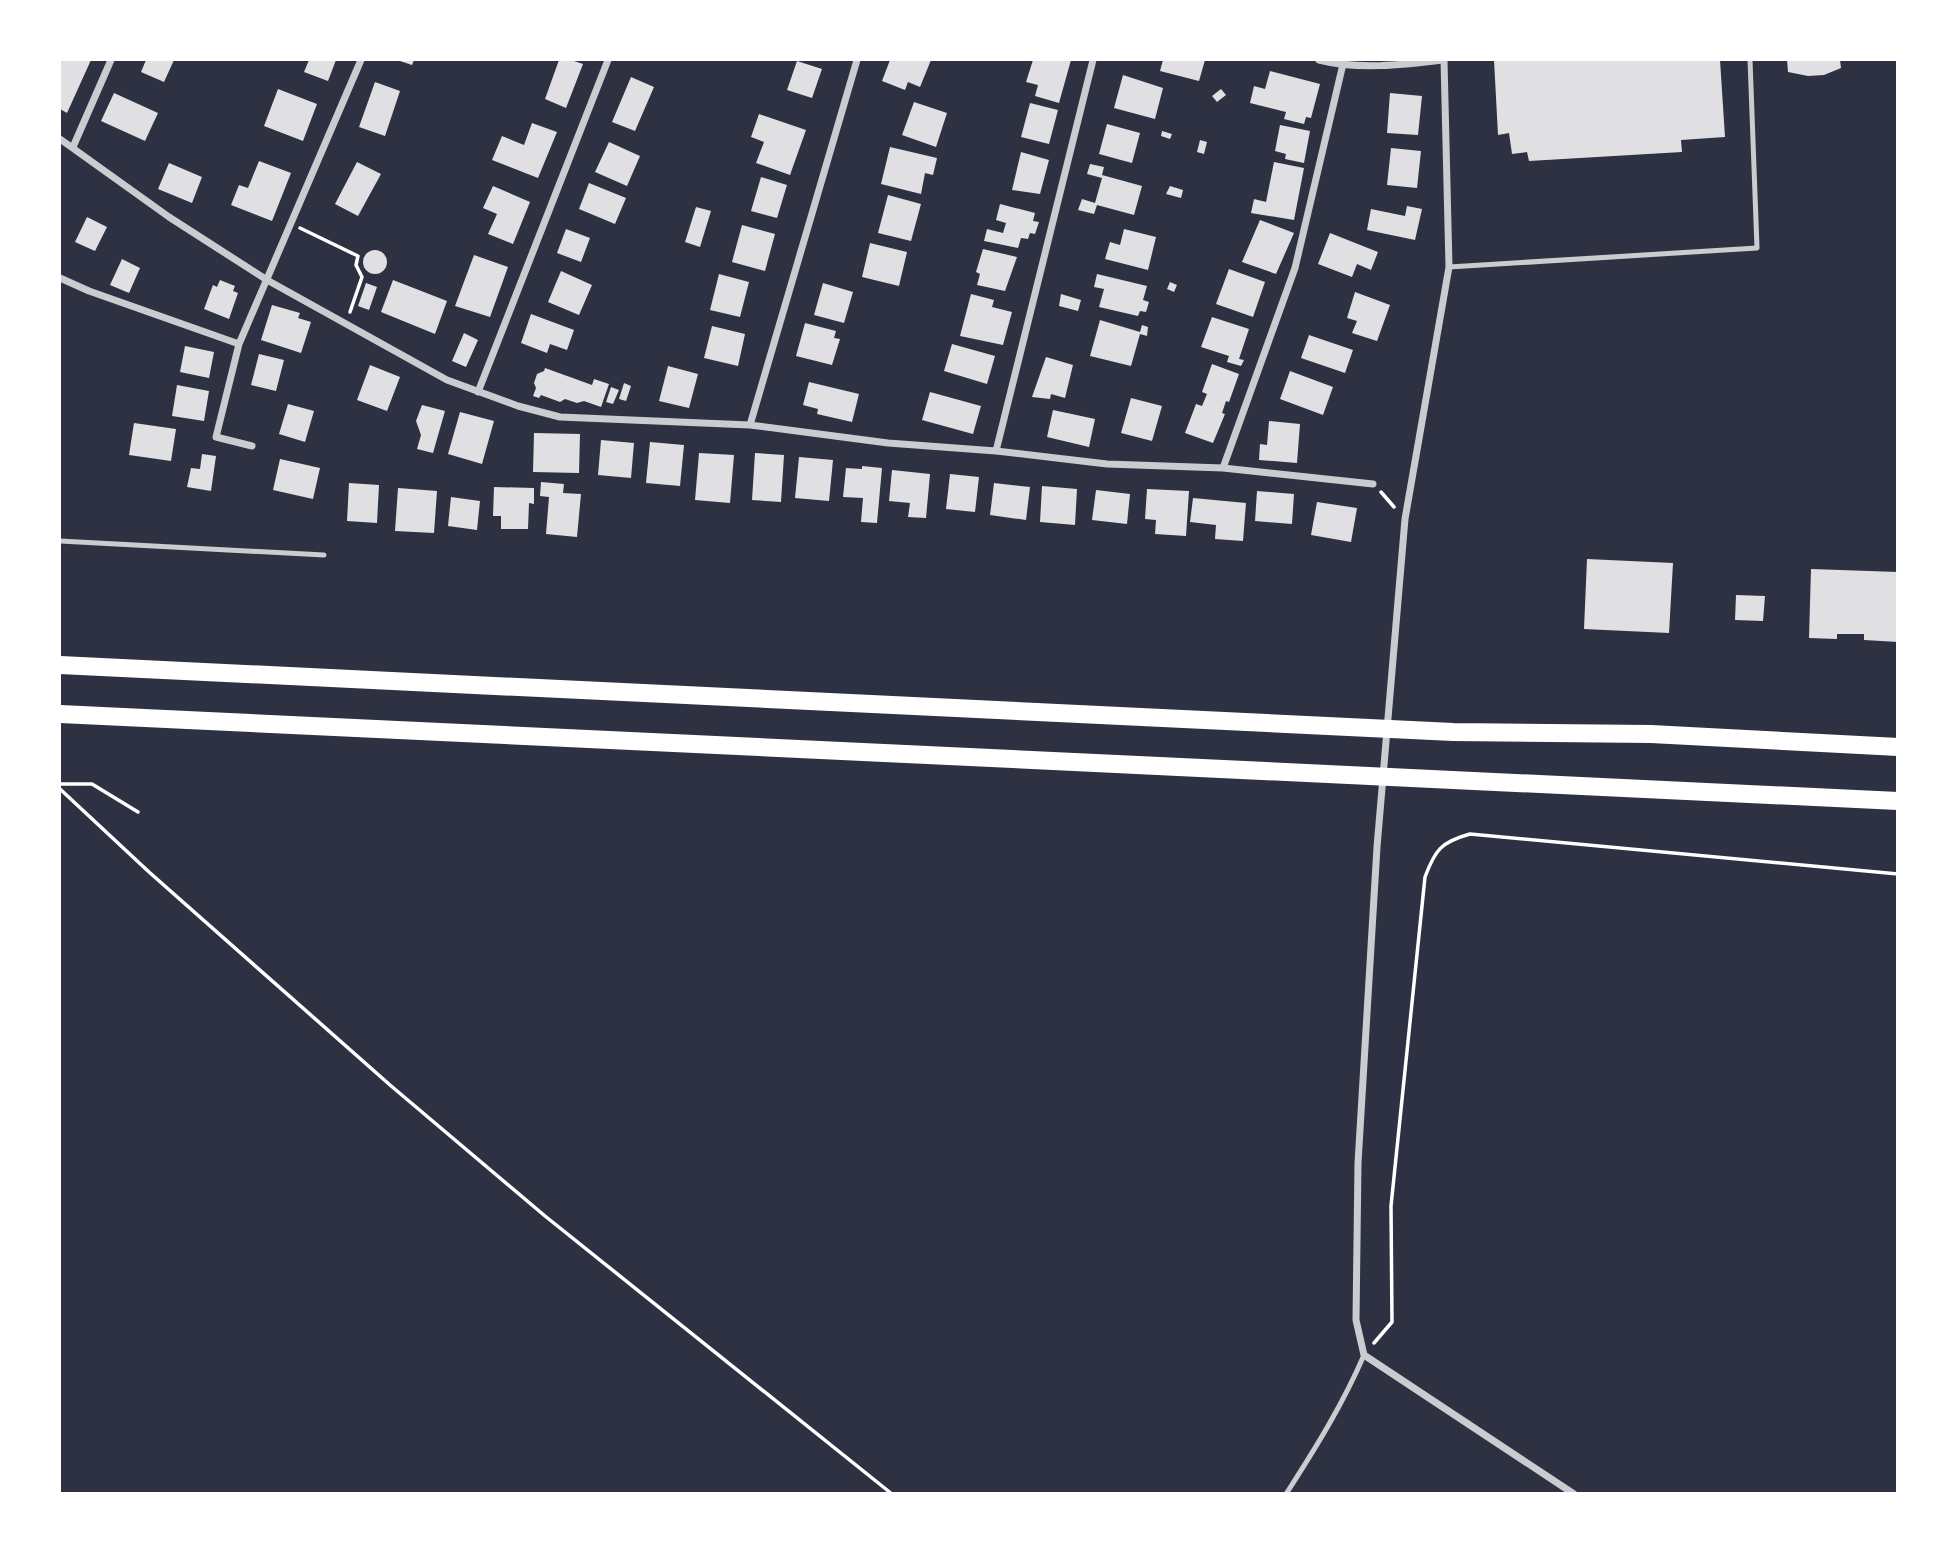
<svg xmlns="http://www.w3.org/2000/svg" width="1957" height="1553" font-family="'Open Sans',sans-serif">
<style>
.building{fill:#e0e0e3}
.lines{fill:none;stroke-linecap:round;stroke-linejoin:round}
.path{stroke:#fff;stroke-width:3.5}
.service{stroke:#caccd0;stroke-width:5}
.minor{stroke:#caccd0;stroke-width:7}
.motorway{stroke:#fff;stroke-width:18}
</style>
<rect width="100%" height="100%" fill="#2d3142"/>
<path class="building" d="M61,60h30l-24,53 -7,-4z
M146,60h28l-10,22 -23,-10z
M309,60h27l-8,21 -24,-9z
M397,60h17l-2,5z
M559,60h12l12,4 -17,44 -21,-9z
M890,60h41l-11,27 -12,-5 -3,8 -23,-9z
M1033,60h38l-12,43 -24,-7 3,-11 -12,-3z
M1163,60h42l-6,21 -39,-10z
M1494,60h226l5,77 -44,3 1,12 -153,9 -2,-9 -15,2 -3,-21 -11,2z
M1787,60h53l1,8 -17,7 -16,1 -20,-4z
M797,61l25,8 -10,29 -25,-8z
M1270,71l50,13 -9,34 -5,-1 -2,7 -20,-5 2,-7 -36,-9 4,-17 11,3z
M1123,75l40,13 -8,31 -41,-11z
M631,77l23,10 -19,44 -23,-9z
M375,82l25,9 -15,45 -26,-9z
M278,89l39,15 -14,37 -39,-15z
M1221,89l5,6 -9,7 -5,-6z
M114,93l44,20 -13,28 -44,-20z
M1390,93l32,3 -4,39 -31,-2z
M914,102l33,11 -11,34 -34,-12z
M1030,103l28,7 -9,34 -28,-7z
M759,114l47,16 -16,45 -34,-12 8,-21 -13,-5z
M532,123l25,9 -19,46 -46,-18 10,-24 22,9z
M1107,124l33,9 -8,30 -33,-9z
M1280,125l30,6 -6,32 -19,-4 1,-5 -11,-3z
M1162,131l10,3 -2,5 -9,-3z
M1200,140l7,2 -3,12 -7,-2z
M609,142l31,14 -13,30 -32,-14z
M890,147l47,11 -4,17 -8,-2 -4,21 -40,-10z
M1391,148l30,3 -4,37 -30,-3z
M1021,152l28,8 -9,34 -28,-4z
M259,161l32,12 -19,48 -41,-16 8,-20 9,3z
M357,162l24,12 -23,42 -23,-12z
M1274,162l30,6 -10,52 -43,-7 3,-14 12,3z
M169,163l33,14 -10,26 -34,-14z
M1090,164l14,3 -2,8 40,11 -8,29 -37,-10 -3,9 -16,-4 4,-11 13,4 7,-25 -15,-4z
M761,177l26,8 -10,33 -26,-7z
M589,183l37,15 -11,26 -36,-15z
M493,186l37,16 -17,42 -25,-10 9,-20 -14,-6z
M1170,186l13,4 -2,8 -15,-4z
M888,195l33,9 -10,37 -33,-8z
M1000,204l35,9 -2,8 6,1 -4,12 -5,-1 -2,6 -7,-1 -3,10 -34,-7 3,-12 16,4 3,-10 -10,-3z
M1407,206l15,3 -7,31 -48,-10 4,-21 34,7z
M696,207l15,4 -11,36 -15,-5z
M87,217l20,10 -12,24 -20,-9z
M1260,220l34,13 -18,41 -34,-12z
M742,225l33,9 -10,37 -33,-9z
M566,229l24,9 -9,24 -24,-9z
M1124,229l32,8 -8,33 -43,-11 5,-17 10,3z
M1330,233l48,19 -7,18 -14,-6 -5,13 -34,-13z
M870,243l37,9 -8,34 -37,-9z
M983,249l34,8 -12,34 -28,-6 3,-11 -4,-2z
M363 262a12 12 0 1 1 24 0a12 12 0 1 1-24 0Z
M474,255l34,12 -18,50 -35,-11z
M122,259l18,9 -11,25 -19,-8z
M1229,269l36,13 -12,35 -37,-13z
M561,271l31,14 -13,30 -31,-13z
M719,274l30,8 -9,35 -30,-7z
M1097,274l50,12 -4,14 6,2 -3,10 -6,-1 -2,5 -39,-9 5,-18 -10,-2z
M220,280l15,6 -2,5 5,2 -9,26 -25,-10 9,-24 4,2z
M393,280l54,21 -12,33 -54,-22z
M1170,282l7,3 -3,7 -7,-3z
M366,283l11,4 -8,23 -11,-4z
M823,283l30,9 -9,31 -30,-8z
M1355,292l35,13 -13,36 -25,-8 5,-12 -10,-3z
M971,294l23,6 -2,7 20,5 -9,33 -43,-9z
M1061,294l20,6 -3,11 -19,-5z
M272,305l28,8 -2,5 13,4 -10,31 -40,-13z
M531,314l43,16 -7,20 -17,-6 -3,9 -26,-10z
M1212,317l37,12 -10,30 5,1 -3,6 -14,-4 2,-6 -28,-9z
M1100,320l40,12 2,-7 6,2 -1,9 -7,-2 -9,32 -41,-10z
M805,323l31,8 -2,7 6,1 -8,26 -36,-9z
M712,326l33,8 -7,32 -34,-8z
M464,333l14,7 -12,27 -14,-6z
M1309,335l44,15 -8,23 -44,-15z
M952,344l43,12 -8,28 -43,-13z
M185,346l29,6 -5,26 -29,-6z
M259,354l25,6 -8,31 -25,-6z
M1046,357l27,8 -8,33 -14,-4 -1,5 -18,-2z
M1212,364l27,10 -10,28 -3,-1 -4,12 3,1 -12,29 -28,-10 11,-29 6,2 5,-12 -5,-2z
M370,365l30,12 -13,34 -30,-11z
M668,366l30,8 -9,34 -30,-7z
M545,368l47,17 2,-6 15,5 -8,23 -17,-6 -7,2 -12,-4 -5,3 -19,-7 -2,3 -6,-2 3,-8 -2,-5 3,-9 7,-3z
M1290,371l43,16 -10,28 -43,-16z
M809,382l50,12 -7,28 -35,-8 1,-5 -15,-4z
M624,383l7,3 -5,15 -7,-2z
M177,385l32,6 -5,30 -32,-5z
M611,387l8,3 -6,14 -7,-2z
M930,392l51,14 -8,28 -51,-14z
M1131,398l31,8 -10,35 -31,-8z
M288,404l26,7 -9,31 -26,-8z
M422,405l23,6 -12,42 -16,-4 4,-14 -5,-14z
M1053,410l42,9 -6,28 -42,-10z
M460,412l34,9 -12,43 -34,-10z
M1269,421l31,3 -3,39 -38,-3 1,-16 7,1z
M134,423l42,6 -5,32 -42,-6z
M534,433l46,1 -1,39 -46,-1z
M601,440l33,3 -3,35 -33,-3z
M650,442l34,3 -4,41 -34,-3z
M699,453l35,2 -4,48 -35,-3z
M755,453l29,2 -3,47 -29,-2z
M202,454l14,2 -5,35 -24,-4 4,-19 9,1z
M799,457l34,3 -4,41 -34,-3z
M280,459l40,9 -7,31 -40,-9z
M862,466l20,2 -5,55 -16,-1 2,-24 -20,-1 3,-29 16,1z
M892,470l38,4 -4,44 -18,-1 2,-14 -21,-2z
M950,474l29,3 -4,35 -29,-3z
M541,482l23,2 -1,9 18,1 -4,43 -31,-3 3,-37 -9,-1z
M349,483l30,2 -2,38 -30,-2z
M994,483l36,4 -4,33 -36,-5z
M1042,486l35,3 -2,36 -35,-3z
M494,487l40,1v16l-5,-1 -1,26h-27v-13h-8z
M398,488l39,3 -3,42 -39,-2z
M1147,489l42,2 -3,45 -31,-2 1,-14 -11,-1z
M1096,490l34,4 -3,30 -35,-4z
M1257,491l37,3 -2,30 -37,-3z
M451,497l29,4 -3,29 -29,-4z
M1193,498l53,5 -3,38 -28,-2 1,-14 -26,-3z
M1317,502l40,6 -6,34 -40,-7z
M1587,559l86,4 -4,70 -85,-4z
M1811,569l87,3v70l-34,-2v-6h-27v5l-28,-1z
M1736,595l29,1 -2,25 -28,-1z"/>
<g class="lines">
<path class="path" d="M300,228l58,28 -2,9 6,12 -12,35
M1381,492l13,15
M60,784h32l46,28
M60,789l89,83 241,213 155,131 347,278
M1374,1343l18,-21 -1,-116 34,-329c10,-27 16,-35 45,-43l428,40"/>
<path class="service" d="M1449,267l308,-19 -7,-188
M60,541l264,14
M1286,1494c29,-45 57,-90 78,-139"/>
<path class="minor" d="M1319,60c39,10 83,5 123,0
M1444,60l5,207 -44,252 -28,328 -19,316 -2,157 8,35 210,139
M60,139l109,78 98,63 180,100 71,26 42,11 190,8 138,18 108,8 111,13 116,4 150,16
M73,147l38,-87
M60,278l29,13 150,53
M478,392l130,-332
M750,425l107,-365
M252,446l-36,-9 23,-93 122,-284
M996,451l97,-391
M1223,468l72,-200 48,-204"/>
<path class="motorway" d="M60,665l1393,67 198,2 247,13
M60,714l1838,87"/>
</g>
<rect width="1957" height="1553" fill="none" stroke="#ffffff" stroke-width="122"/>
</svg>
